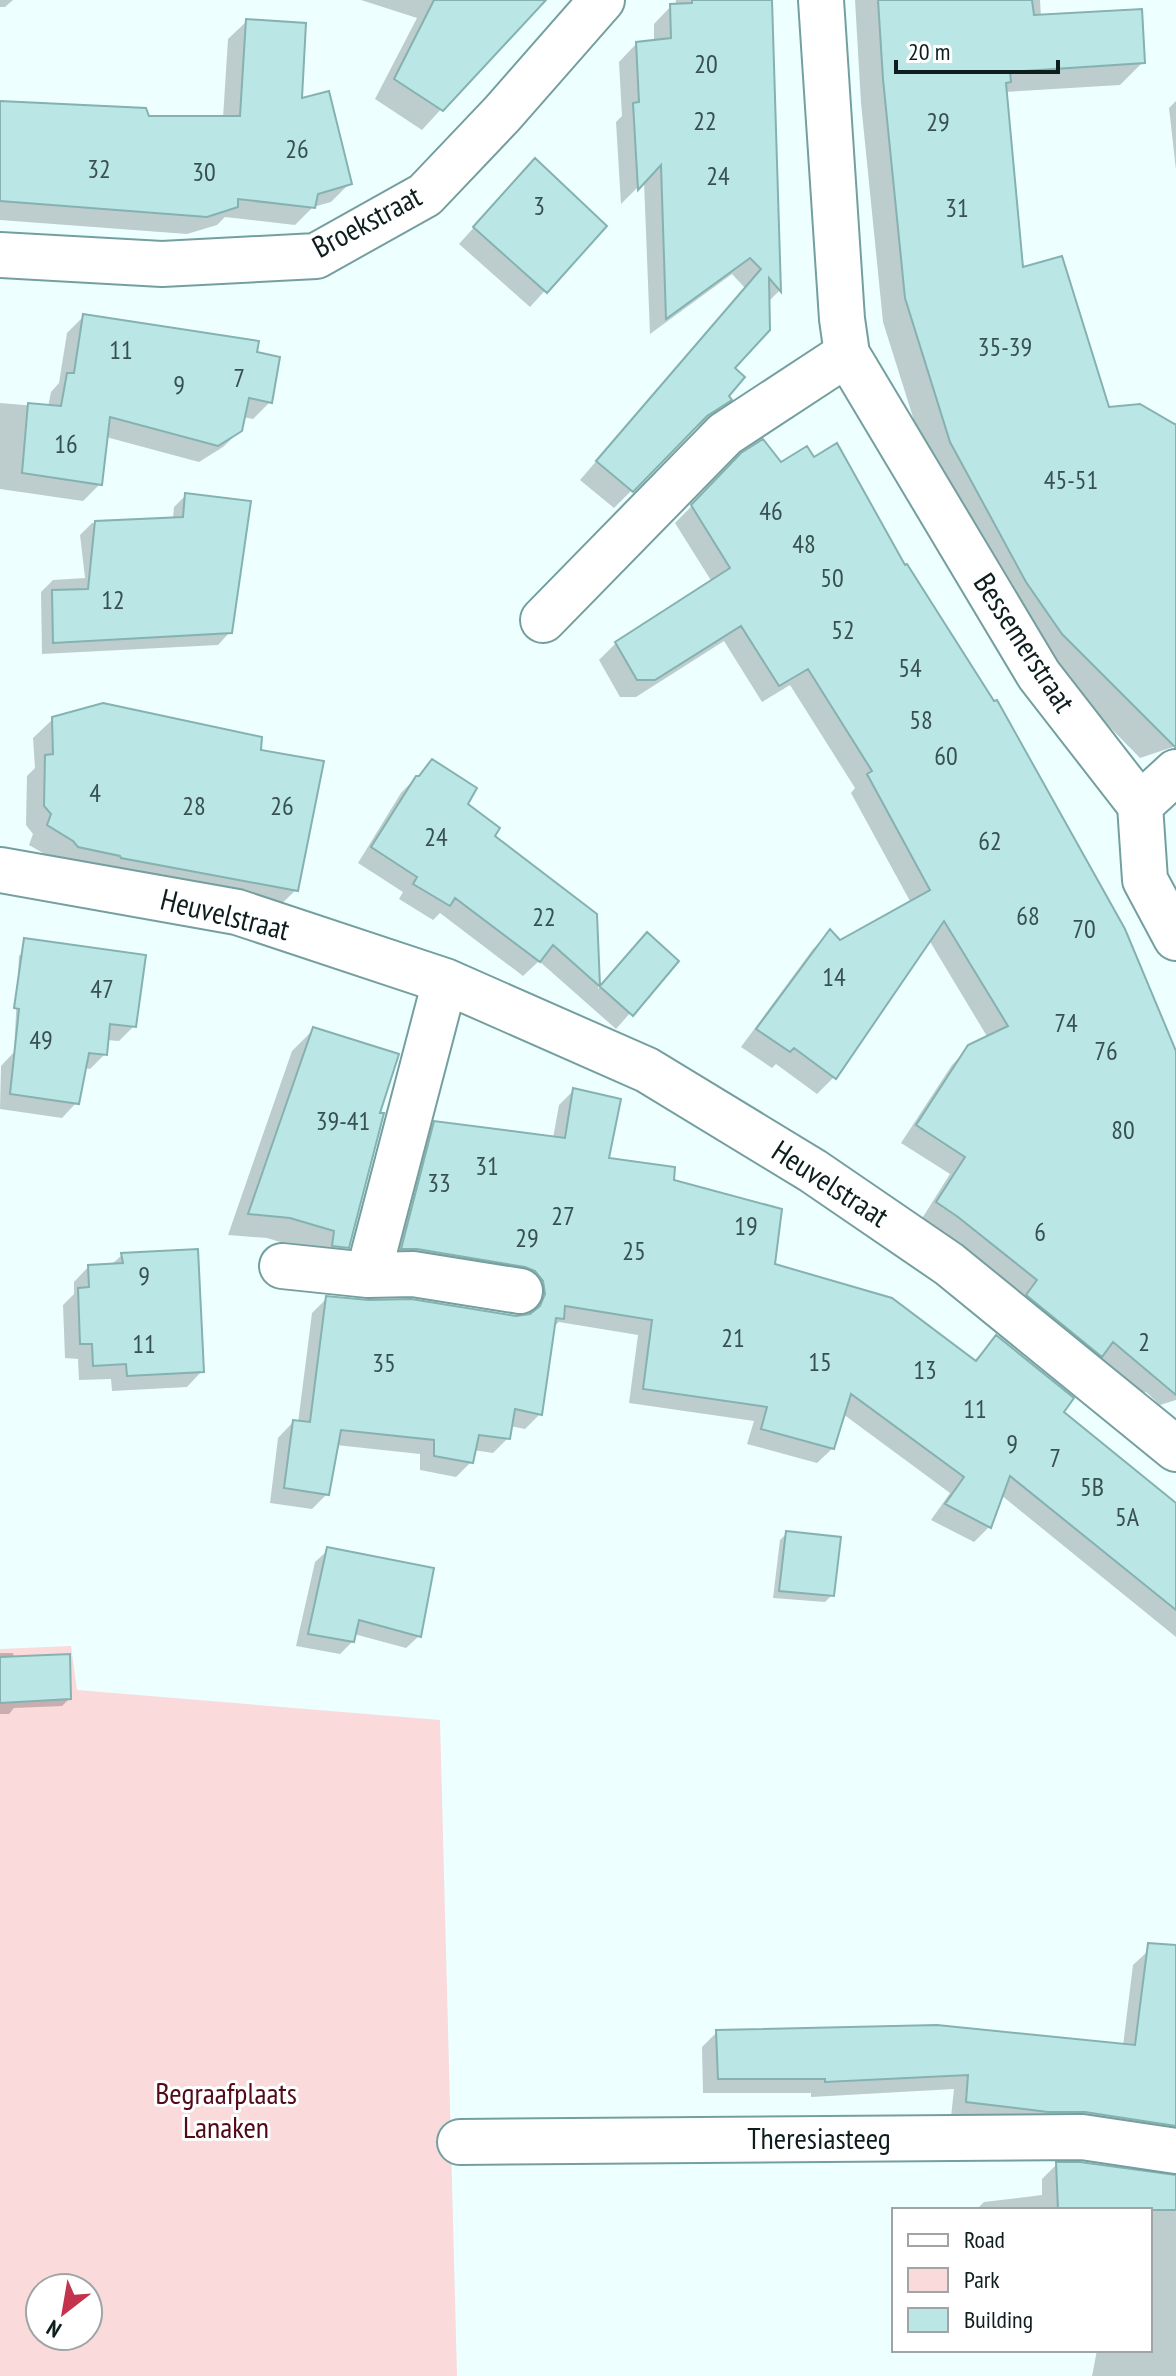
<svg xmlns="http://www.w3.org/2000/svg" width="1176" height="2376" font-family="'PT Sans Narrow',sans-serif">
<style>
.green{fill:#fadadb;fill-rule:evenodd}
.shadow{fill:#0003}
.building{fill:#bae6e6;stroke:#86b1b1;stroke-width:2}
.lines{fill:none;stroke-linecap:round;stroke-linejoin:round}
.minor-casing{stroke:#759f9f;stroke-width:48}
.minor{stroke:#fff;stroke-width:44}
.labels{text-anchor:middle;stroke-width:6;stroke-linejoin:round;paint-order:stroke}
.number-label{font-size:26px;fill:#395051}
.street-label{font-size:30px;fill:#0e1e1f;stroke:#fff}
.park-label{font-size:30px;fill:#520a18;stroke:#fff}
</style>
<rect width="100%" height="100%" fill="#edffff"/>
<path class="green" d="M71,1646l6,44 363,30 17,656h-457v-727zM40,2288h48v48h-48z"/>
<path class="shadow" d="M0,0h13l-8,7h-5z
M361,0h180l-119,130 -47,-31 42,-81z
M676,0h94l9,291 -12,12 -34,65 -7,28 3,3 -17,18 -23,16 -75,75 -34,-28 165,-192 -13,-14 -82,60 -6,-153 -23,23 -5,-82 6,-6 -3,-54 17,-18 18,-2v-18l17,-18h4z
M855,0h185l1,17 102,45 -23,23 -115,7 17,177 86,140 68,14v323l-36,12 -100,-102 -112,-191 -45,-143 -22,-219z
M247,21l103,162 -19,19 -18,5 -18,18 -70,-8 -8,8 -30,9 -187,-14v-117l147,15h76l5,-79z
M1176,101v69l-7,-62z
M521,175l83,51 -74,81 -71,-63z
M84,316l170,38 16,48 -17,17 -10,-2 -2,13 -18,17 -24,15 -93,-25 -6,47 -17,17 -83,-12v-86l48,4 3,-15 8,-9 8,-50z
M742,455l39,9 123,104 90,136 2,-2 128,228 52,130v340l-16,5 -14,-13 -7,3 -218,-175 29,-46 -49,-31 51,-78 17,-18 19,-9 -59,-98 -95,137 -17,17 -41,-30 -4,4 -31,-21 72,-98 17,-17 10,10 71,-39 -60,-110 4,-5 -65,-103 -28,17 -38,-61 -88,56h-16l-21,-37 17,-17 96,-61 -37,-59z
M186,495l44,137 -12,13 -176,9 -1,-62 12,-12 32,-2 -5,-43 12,-12 81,-4 1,-12z
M53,719l206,33 37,138 -19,18 -222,-48 -26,-15 4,-11 -7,-9 1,-49 8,-8 -2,-30z
M432,761l60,75 103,79 3,74 34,-39 44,11 -60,68 -77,-68 -16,15 -83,-63 -7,7 -34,-21 4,-7 -45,-29 43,-70z
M34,941l100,85 -15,15 -13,-1 -1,14 -15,15 -6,-1 -7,34 -15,16 -62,-9 1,-43 13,-14 5,-96z
M314,1029l64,85 -31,133 -21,22 -12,-17 -47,-14 -39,-3 64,-184z
M574,1090l33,70 65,21 101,85 200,96 23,-25 65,75 115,93v132l-175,-142 -12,32 -15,15 -43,-22 19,-27 -107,-79 -10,34 -16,15 -70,-19 7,-23 -125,-18 9,-68 -79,-13 -6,5 -13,87 -15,15 -15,-3 -2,12 -15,15 -20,-3 -2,12 -15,15 -36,-7v-16l-84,-9 -9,49 -15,15 -42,-6 8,-65 15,-16 5,1 14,-110 15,-15 189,20 12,-2 2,-5 -2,-14 -141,-33 33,-125 15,-16 118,15 6,-33z
M122,1255l80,116 -15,16 -75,4 -1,-12 -32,1 -1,-21 -13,-1 -2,-53 11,-11v-12l15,-16 22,-1z
M787,1533l45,62 -7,7 -52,-4 7,-58z
M328,1550l91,86 -13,12 -52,-14 -1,7 -13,13 -44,-8 19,-84z
M0,1653h13l1,5 55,41 -7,7 -48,2 -5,6h-9z
M1149,1950l27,2v194l-225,-29 3,-28 -143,8v-4h-108l-1,-46 15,-15 406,14 10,-81z
M1057,2164l119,13v199h-84l5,-26h53v-140h-174l8,-8 58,-7v-16z"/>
<path class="building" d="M434,0h112l-103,111 -49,-32z
M692,0h80l9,292 -12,-14 1,52 -35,38 10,9 -16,19 3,4 -25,16 -74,76 -37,-31 165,-192 -11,-11 -84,61 -5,-154 -23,25 -5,-87 6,-1 -3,-60 35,-4 -1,-34 22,-1z
M878,0h154l2,15 108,-6 3,54 -135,9 1,10 -5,1 17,184 39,-11 47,151 31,-3 36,21v323l-114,-114 -36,-52 -76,-140 -45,-144 -22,-219z
M246,19l60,4 -4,75 27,-7 23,93 -34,10 -3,14 -77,-9v8l-31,10 -207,-16v-100l146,7 3,8h91z
M535,158l72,68 -60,67 -74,-66z
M83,314l176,27 -2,11 23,5 -8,46 -23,-5 -7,33 -24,15 -108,-29 -8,68 -80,-12 6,-70 33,3 6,-33h7z
M763,439l18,23 26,-16 7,11 23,-14 68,122 2,-1 87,137 3,-1 128,229 51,122v344l-63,-53 -11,15 -76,-62 11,-15 -79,-63 -22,-15 29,-45 -49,-32 52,-80 40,-19 -64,-105 -108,158 -42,-31 -4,4 -34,-23 74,-100 10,11 90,-50 -63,-116 5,-3 -64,-102 -29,17 -38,-60 -86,54h-18l-22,-38 115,-74 -39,-63 50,-52z
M185,493l66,8 -19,132 -179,10 -1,-53 36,-1 7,-68 88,-4z
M103,703l159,34 -1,13 63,11 -26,130 -177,-33 -1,-2 -42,-9 -5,-6 -26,-16 4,-11 -7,-8 1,-51 8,-1 -1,-37z
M432,759l45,29 -9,16 32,24 -5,8 102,78 3,72 47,-54 32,29 -46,55 -80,-71 -13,17 -85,-64 -5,8 -37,-22 4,-7 -46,-30 45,-71h3z
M24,938l122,17 -10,72 -26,-3 -3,31 -18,-2 -10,51 -69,-10 9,-85 -5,-1z
M313,1027l86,27 -19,59h4l-35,135 -17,-2 2,-15 -44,-13 -42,-4z
M573,1088l48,11 -12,59 66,9 -1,13 108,29 -7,55 117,34 84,63 20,-26 78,63 -10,14 112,91v107l-166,-134 -19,52 -46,-24 19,-27 -113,-83 -17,55 -73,-20 6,-22 -124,-18 9,-69 -87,-14 -1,13 -8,-1 -14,97 -27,-6 -5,30 -31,-4 -6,28 -39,-7v-16l-93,-10 -12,65 -45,-7 9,-68 17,2 16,-126 43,4 42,-1 105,17 14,-2 10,-8 5,-12 -2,-13 -8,-10 -10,-4 -108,-18h-16l33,-128 131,17z
M198,1249l6,123 -77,4 -1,-12 -33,2 -1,-22h-12l-2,-56 11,-1 -1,-22 35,-2 -2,-10z
M786,1531l55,6 -7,59 -55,-5z
M327,1547l107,21 -13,69 -62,-17 -5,22 -46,-8z
M70,1654l1,45 -71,4v-46z
M1148,1943l28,2v181l-91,-14h-37l-82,-10 2,-27 -143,7v-3h-107l-2,-49 221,-5 198,20z
M1056,2162h24l96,13v35h-118z"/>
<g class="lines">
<g class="minor-casing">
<path id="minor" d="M821,0l21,319 5,35 192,321 101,130 5,75 31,58
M0,255l162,9 154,-8 109,-61 77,-81 100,-114
M543,620l182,-186 122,-80
M1140,805l36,-33
M0,870l237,42 208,69 202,89 166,101 136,93 227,185
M445,981l-77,294 45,-1 107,17
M282,1266l86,9
M460,2142l622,-5 94,14"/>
</g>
<use href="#minor" class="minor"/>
</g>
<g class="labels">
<g class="number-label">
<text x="706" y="73">20</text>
<text x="705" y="130">22</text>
<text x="938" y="131">29</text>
<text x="297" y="158">26</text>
<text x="99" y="178">32</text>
<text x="204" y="181">30</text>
<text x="718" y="185">24</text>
<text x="539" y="215">3</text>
<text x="957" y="217">31</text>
<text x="1005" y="356">35-39</text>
<text x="121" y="359">11</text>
<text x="239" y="387">7</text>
<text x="179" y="394">9</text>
<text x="66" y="453">16</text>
<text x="1071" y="489">45-51</text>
<text x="771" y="520">46</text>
<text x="804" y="553">48</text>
<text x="832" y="587">50</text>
<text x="113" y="609">12</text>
<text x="843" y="639">52</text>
<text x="910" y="677">54</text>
<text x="921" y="729">58</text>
<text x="946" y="765">60</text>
<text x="95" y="802">4</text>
<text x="194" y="815">28</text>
<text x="282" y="815">26</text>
<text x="436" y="846">24</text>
<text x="990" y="850">62</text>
<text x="1028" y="925">68</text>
<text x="544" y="926">22</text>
<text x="1084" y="938">70</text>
<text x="834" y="986">14</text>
<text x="102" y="998">47</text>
<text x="1066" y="1032">74</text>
<text x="41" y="1049">49</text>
<text x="1106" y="1060">76</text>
<text x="343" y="1130">39-41</text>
<text x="1123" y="1139">80</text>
<text x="487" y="1175">31</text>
<text x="439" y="1192">33</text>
<text x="563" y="1225">27</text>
<text x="746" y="1235">19</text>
<text x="1040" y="1241">6</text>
<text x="527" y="1247">29</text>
<text x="634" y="1260">25</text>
<text x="144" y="1285">9</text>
<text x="733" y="1347">21</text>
<text x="1144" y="1351">2</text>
<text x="144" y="1353">11</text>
<text x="820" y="1371">15</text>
<text x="384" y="1372">35</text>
<text x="925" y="1379">13</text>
<text x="975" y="1418">11</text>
<text x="1012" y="1453">9</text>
<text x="1055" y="1467">7</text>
<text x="1092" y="1496">5B</text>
<text x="1127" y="1526">5A</text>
</g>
<g class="street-label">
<text transform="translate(367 222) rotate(-28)" y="10">Broekstraat</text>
<text transform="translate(1024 643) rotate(57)" y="10">Bessemerstraat</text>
<text transform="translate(225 915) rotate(14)" y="10">Heuvelstraat</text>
<text transform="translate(830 1184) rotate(33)" y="10">Heuvelstraat</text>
<text x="819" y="2149">Theresiasteeg</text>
</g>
<g class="park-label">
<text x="226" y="2104">Begraafplaats<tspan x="226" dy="34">Lanaken</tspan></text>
</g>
</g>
<rect x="892" y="2208" width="260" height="144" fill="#ffffff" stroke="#9fa5a5" stroke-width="2"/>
<rect x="908" y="2234" width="40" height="12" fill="#ffffff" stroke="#9fa5a5" stroke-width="2"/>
<text x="964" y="2248" font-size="24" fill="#0e1e1f">Road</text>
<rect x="908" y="2268" width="40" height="24" fill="#fadadb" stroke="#9fa5a5" stroke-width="2"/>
<text x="964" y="2288" font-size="24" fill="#0e1e1f">Park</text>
<rect x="908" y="2308" width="40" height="24" fill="#bae6e6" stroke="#9fa5a5" stroke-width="2"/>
<text x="964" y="2328" font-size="24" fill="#0e1e1f">Building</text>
<g transform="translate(64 2312) rotate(211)"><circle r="38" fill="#ffffff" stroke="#9fa5a5" stroke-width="2"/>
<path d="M0-6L14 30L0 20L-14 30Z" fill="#c3334b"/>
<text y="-12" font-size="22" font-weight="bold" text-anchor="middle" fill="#0e1e1f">N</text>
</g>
<path d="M896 60v12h162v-12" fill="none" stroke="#0e1e1f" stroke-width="4"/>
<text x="908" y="60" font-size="24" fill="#0e1e1f" stroke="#ffffff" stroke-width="6" paint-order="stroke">20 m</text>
</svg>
